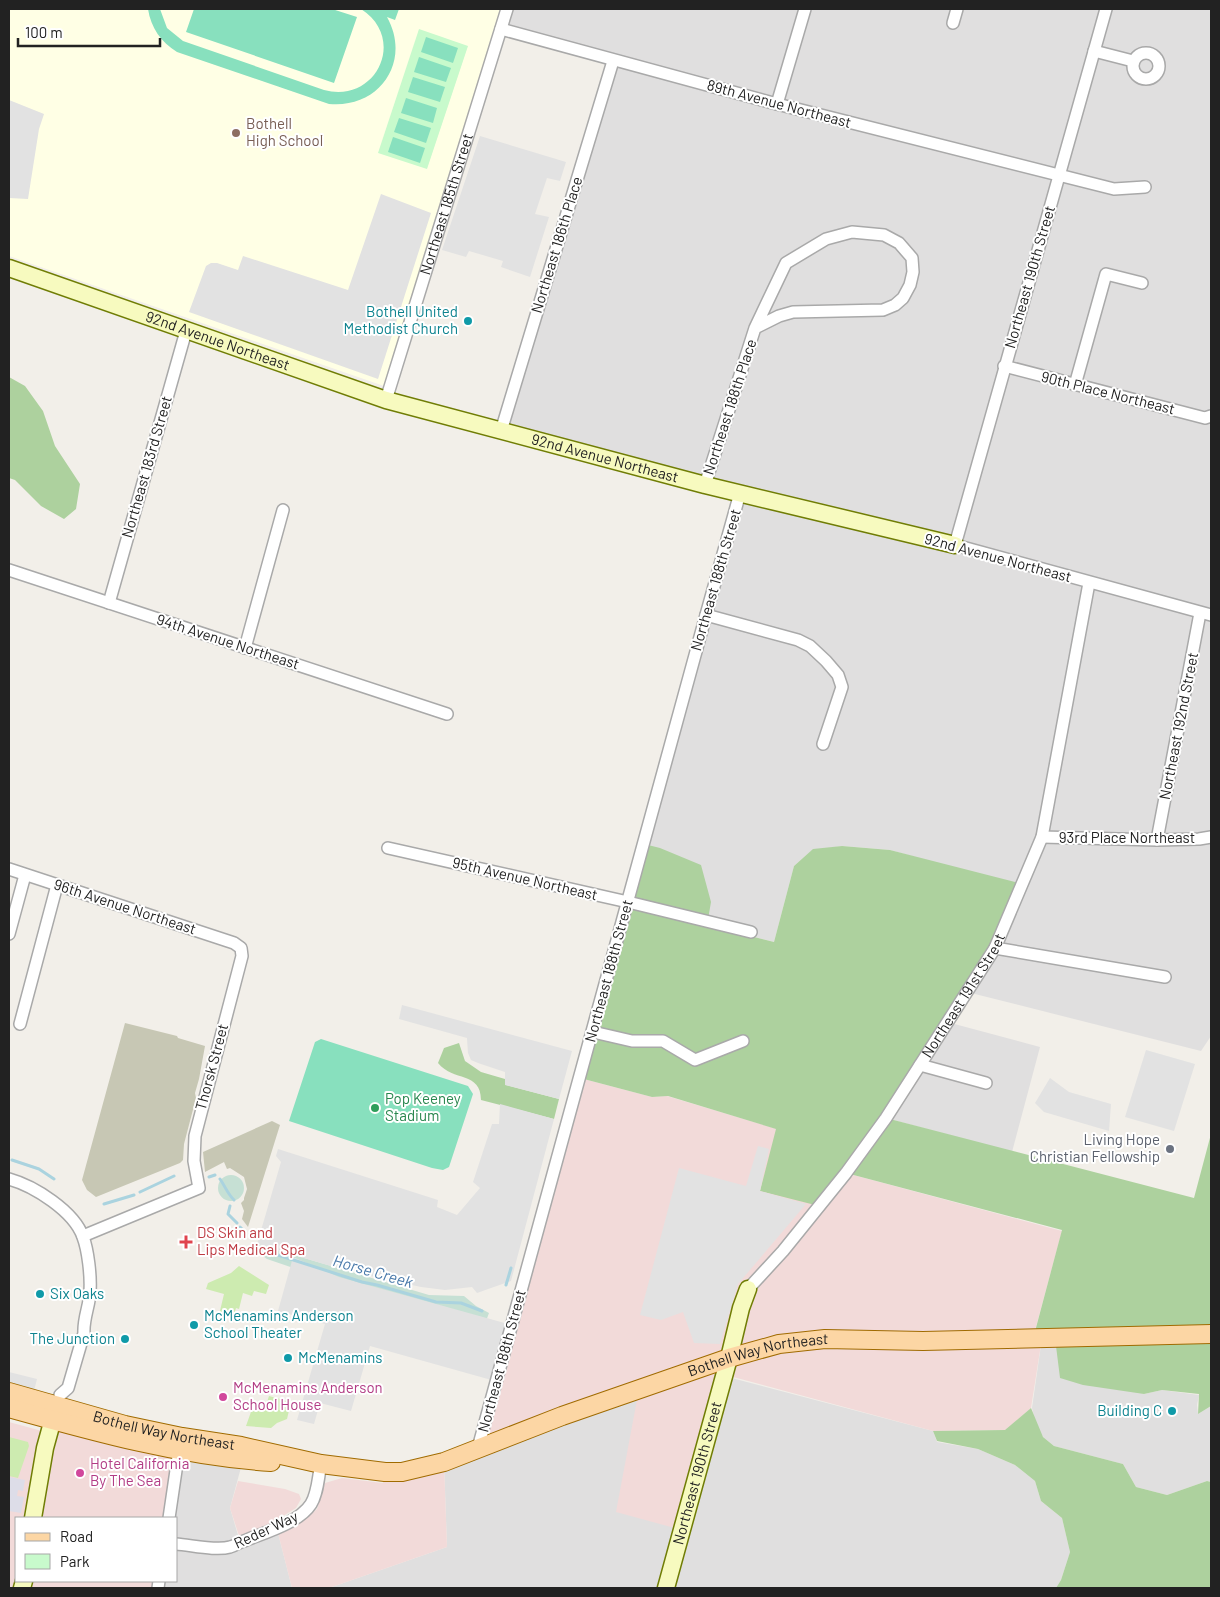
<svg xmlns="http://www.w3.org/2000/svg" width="1220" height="1597" font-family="Barlow,sans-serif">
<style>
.residential{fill:#e0dfdf}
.commercial{fill:#f2dad9}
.education{fill:#ffffe5}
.construction{fill:#c7c7b4}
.grass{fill:#cdebb0}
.forest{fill:#add19e}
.wetland{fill:#c6e0d4}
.park{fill:#c8facc}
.pitch{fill:#88e0be}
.parking{fill:#e2e2e2}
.plaza{fill:#dddde8}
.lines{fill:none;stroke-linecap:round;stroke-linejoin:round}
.stream{stroke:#aad3df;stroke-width:3}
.street-casing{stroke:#a9a9a9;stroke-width:14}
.secondary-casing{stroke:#707d05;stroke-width:19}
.primary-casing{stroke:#a06b00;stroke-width:20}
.street{stroke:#fff;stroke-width:11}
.secondary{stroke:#f7fabf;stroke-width:16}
.primary{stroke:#fcd6a4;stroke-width:18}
.education-dot{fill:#8d6e63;stroke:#fff;stroke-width:2}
.culture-dot{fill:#0f9aa8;stroke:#fff;stroke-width:2}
.leisure-dot{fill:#2e9e5b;stroke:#fff;stroke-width:2}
.worship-dot{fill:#6b7280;stroke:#fff;stroke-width:2}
.health-dot{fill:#e0444e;stroke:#fff;stroke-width:2}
.hotel-dot{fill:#d1479c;stroke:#fff;stroke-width:2}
.labels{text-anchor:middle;stroke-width:4;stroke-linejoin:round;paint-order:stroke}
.street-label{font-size:15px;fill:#222;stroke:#fff}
.education-label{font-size:15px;fill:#785e54;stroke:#fff;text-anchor:start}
.culture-label{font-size:15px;fill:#0d838f;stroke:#fff;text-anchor:end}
.leisure-label{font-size:15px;fill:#27864d;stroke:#fff;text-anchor:start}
.worship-label{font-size:15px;fill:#5b616d;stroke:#fff;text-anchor:end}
.health-label{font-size:15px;fill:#be3a42;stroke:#fff;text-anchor:start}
.hotel-label{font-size:15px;fill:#b23c85;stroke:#fff;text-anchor:start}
.water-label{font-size:16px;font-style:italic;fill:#4a7aab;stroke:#fff}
</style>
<rect width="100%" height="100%" fill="#f2efe9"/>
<path class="residential" d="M507,9h704v1027l-10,15 -234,-59 -9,-123 -68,-19 -48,-4 -31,5 -17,15 -20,76 -67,-17 -63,-81 96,-350 -239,-63 112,-370 -112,-32z
M947,1022l93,25 -28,105 -126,-34z
M1042,1338l102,56 18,-4 37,5 -2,10 1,9 13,-8v76l-4,-1 -40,14 -31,-8 -13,-23 -69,-18 -11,-9 -7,-12 -4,-17z
M724,1376l209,55 4,11 41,7 37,16 20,16 6,20 21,17 8,34 -9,28 -5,8h-727l118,-41 -3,-85 118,-46z
M179,1450l64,10 -13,48 10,34 38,-9 14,55h-134l2,-7h16v-63h-7z"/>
<path class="commercial" d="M580,1078l72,19 15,-1 110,33 -17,62 86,-18 216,58 -29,107h9l-11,70 -25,22 -73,1 -211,-57 -40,156 -66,-18 23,-123 -161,59z
M9,1422l33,9 11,-7 124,36 -8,58h-153v63h144l-2,7h-149z
M444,1462l3,85 -118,41h-37l-14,-55 30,-16 9,-8 8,-26 17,-5 41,5 2,-11z
M238,1481l47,8 14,5 2,5 -5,9 -29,18 -28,10 -9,-28z"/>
<path class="education" d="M9,9h492l-117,377 -375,-130z"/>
<path class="construction" d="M125,1023l52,13 1,2 27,8 -6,33 -4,14 1,5 -12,46 -1,16 -3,3 -84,34 -9,-7 -5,-10z
M272,1121l8,4 -32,102 -6,-8 2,-8 -3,-8 3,-3v-2l3,-9 -3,-12 -14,-9 -3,1 -3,-7 -19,10 -2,-20z"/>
<path class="grass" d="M239,1266l30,19 -3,9 -12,-3 -2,5 -9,-3 -4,16 -3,-1 -3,10 -14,-3 5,-21 -18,-5 2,-6 23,-10z
M269,1396l22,6 -4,17 -10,4 -6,5 -25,-2 6,-17 12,2z
M9,1437l19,5 1,4 -11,32 -9,-2z"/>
<path class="forest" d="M9,377l16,9 18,25 12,35 25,38 -4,25 -12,10 -23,-13 -26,-26 -6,-2z
M644,844l16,4 41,17 10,37 -4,23 67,17 20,-76 19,-17 29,-3 48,4 133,34 -28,64 -109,170 308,80 17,-64v272l-13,8 1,-20 -37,-4 -18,4 -61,-9 -23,-7 -5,-40 -22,1 29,-109 -216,-57 -27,33 -59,-15 16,-62 -108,-33 -16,1 -72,-19z
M459,1043l6,18 16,11 24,7 1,6 53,14 -5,20 -73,-19c0,-29 -28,-18 -43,-37l6,-15z
M1031,1408l12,29 11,9 69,18 13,23 31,8 40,-14 4,1v106h-155l5,-8 9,-28 -8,-34 -21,-17 -6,-20 -20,-16 -37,-16 -41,-8 -4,-10 72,-1z"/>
<path class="wetland" d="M218 1188a13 13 0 1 1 26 0a13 13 0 1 1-26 0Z
M257,1244l172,51 35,1 12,10 13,7 -3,8 -134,-33 -85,-29 -11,-8z"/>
<path class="park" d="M419,29l49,17 -41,123 -49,-16z"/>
<path class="pitch" d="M148,9h12l7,19 16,13 141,49c53,14 83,-52 37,-81h38l-4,11 -8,-3c25,45 -8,92 -58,87l-152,-52c-16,-10 -26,-24 -29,-43z
M194,9h138l25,8 -23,66 -148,-51z
M426,37l32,11 -5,15 -32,-11z
M419,57l32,11 -5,14 -32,-10z
M413,77l32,10 -5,15 -32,-10z
M406,98l31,10 -4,15 -32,-10z
M399,118l32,10 -5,15 -32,-11z
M393,137l32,11 -5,15 -32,-11z
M321,1039l147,47 5,8 -24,73 -6,3 -11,-2 -143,-47 26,-79z"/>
<path class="parking" d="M9,100l35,14 -5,15 -11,70 -19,-1z
M480,136l86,26 -6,19 -13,-3 -12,36 14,3 -19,60 -29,-10 2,-6 -34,-10 -3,6 -24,-7z
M381,194l50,19 -53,166 -189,-67 17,-46 5,-3h6l21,7 5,-14 105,34z
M402,1005l170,46 -13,48 -54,-14v-13l-27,-9 -7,-3 -3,-7 -1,-15 -68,-19z
M1146,1050l49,14 -21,67 -49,-14z
M1050,1078l19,14 42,12 -2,27 -65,-19 -9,-9z
M500,1104l54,15 -43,162 -34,12 -5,-6 -27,3 -24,-3 -77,-17 -87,-26 24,-82 -5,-6 2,-7 160,51 -1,7 20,8 23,-27 -7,-6 19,-58h7z
M758,1146l11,3 -9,42 46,13 -68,80 -18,60 -26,-1 -11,-31 -22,8 -21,-5 39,-147 67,18z
M293,1257l46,20 173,48 -17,56 -125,-35 -19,65 -31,-8 -6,21 -17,-4 28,-96 -47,-13z
M9,1372l28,7 -3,12 -25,-7z"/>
<path class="plaza" d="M9,1477l16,3 -2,11 -5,-1 -1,6 7,1 -3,16 -12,-2z"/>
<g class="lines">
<path class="stream" d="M12,1160l27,9 15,10
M209,1177l6,-2
M220,1179c5,7 7,14 14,21
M140,1192l34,-16
M104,1204l30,-9
M230,1206l-2,8 9,9
M240,1227l4,4
M259,1249l103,33 15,3 59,17 25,1 21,8
M506,1285l5,-17"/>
<g class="street-casing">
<g id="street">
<path d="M1106,9l-151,536 256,70"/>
<path d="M953,23l4,-14"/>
<path d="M501,29l276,75 337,85 31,-2"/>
<path d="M1094,51l39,10"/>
<circle cx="1146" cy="66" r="13"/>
<path d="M777,104l28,-95"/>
<path d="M1004,366l201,52 6,-2"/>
<path d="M1075,385l31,-111 36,9"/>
<path id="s1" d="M386,400l121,-391"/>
<path d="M501,431l112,-370"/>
<path d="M705,485l50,-157 31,-65 40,-24 26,-7 32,3 15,8 13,15 1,14 -3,13 -7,13 -8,7 -12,5 -90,2 -14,4 -24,12"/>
<path d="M9,570l438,144"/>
<path d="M109,603l77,-272"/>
<path d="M706,615l92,25 12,6 16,15 12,14 4,12 -19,57"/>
<path d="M245,648l38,-138"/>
<path d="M1042,837l115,3 42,-1 12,-2"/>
<path d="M1157,840l43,-227"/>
<path d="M388,848l240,54 123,30"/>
<path d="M9,869l225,74 7,5 1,8 -47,180 -1,25 5,27 -116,48"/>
<path d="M9,934l16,-59"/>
<path d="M995,948l170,29"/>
<path d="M20,1024l37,-139"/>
<path d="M593,1032l39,9h31l32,19 48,-19"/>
<path d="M920,1065l66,18"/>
<path d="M9,1179c25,7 65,32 74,58 5,13 8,39 7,54 0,14 -7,27 -6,42l-16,55 -8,7"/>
<path id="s2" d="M748,1289l35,-38 63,-78 40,-55 109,-170 47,-111 47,-254"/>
<path d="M478,1448l228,-833 34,-122"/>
<path d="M169,1518l10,-68"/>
<path d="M176,1544c15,1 40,7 54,3 5,-1 9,-5 14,-6 19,-8 55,-18 67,-37 7,-11 7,-27 10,-40"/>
<path d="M158,1588l1,-7"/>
</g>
</g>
<g class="secondary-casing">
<g id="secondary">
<path id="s3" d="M9,268l377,132 319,85 250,60"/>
<path d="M33,1518l12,-70 11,-40"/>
<path d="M22,1588l2,-7"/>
<path id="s4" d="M666,1588l63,-230 12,-50 7,-19"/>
</g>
</g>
<g class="primary-casing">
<g id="primary">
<path id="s5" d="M9,1392l116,33 57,12 59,9 80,18 64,8h17l42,-10 118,-46 167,-58 50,-14 46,-5 98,2 288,-7"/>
<path d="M9,1408c86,24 172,48 262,54"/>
</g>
</g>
<use href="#street" class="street"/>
<use href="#secondary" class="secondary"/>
<use href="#primary" class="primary"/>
</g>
<circle class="education-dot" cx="236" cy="133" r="5"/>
<g class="culture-dot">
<circle cx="468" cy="321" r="5"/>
<circle cx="40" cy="1294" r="5"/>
<circle cx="194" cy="1325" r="5"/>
<circle cx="125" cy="1339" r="5"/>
<circle cx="288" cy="1358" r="5"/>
<circle cx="1172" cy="1411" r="5"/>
</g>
<circle class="leisure-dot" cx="375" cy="1108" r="5"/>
<circle class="worship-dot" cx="1170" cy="1149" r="5"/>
<path class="health-dot" d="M183.5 1234.5h5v5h5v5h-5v5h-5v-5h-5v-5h5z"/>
<g class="hotel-dot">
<circle cx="223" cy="1397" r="5"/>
<circle cx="80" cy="1473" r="5"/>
</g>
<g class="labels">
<g class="street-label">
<text transform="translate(779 104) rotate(15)" y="5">89th Avenue Northeast</text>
<text dy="5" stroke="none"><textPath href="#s1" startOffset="205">Northeast 185th Street</textPath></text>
<text transform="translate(557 245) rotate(-73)" y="5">Northeast 186th Place</text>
<text transform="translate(1030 277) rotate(-74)" y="5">Northeast 190th Street</text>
<text dy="5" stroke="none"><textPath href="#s3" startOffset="221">92nd Avenue Northeast</textPath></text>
<text transform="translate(1108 393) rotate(14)" y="5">90th Place Northeast</text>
<text transform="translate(730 407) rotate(-72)" y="5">Northeast 188th Place</text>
<text dy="5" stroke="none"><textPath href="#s3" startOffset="626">92nd Avenue Northeast</textPath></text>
<text transform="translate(147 467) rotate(-74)" y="5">Northeast 183rd Street</text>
<text transform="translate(998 558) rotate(15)" y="5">92nd Avenue Northeast</text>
<text transform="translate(716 580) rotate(-74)" y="5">Northeast 188th Street</text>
<text transform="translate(228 642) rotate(18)" y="5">94th Avenue Northeast</text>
<text transform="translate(1179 726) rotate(-79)" y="5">Northeast 192nd Street</text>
<text x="1127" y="843">93rd Place Northeast</text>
<text transform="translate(525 879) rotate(13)" y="5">95th Avenue Northeast</text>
<text transform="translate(125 907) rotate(18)" y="5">96th Avenue Northeast</text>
<text transform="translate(609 971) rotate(-75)" y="5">Northeast 188th Street</text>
<text dy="5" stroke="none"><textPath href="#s2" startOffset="365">Northeast 191st Street</textPath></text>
<text transform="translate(212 1067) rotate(-75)" y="5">Thorsk Street</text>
<text dy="5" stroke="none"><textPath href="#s5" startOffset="778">Bothell Way Northeast</textPath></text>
<text transform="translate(502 1361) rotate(-75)" y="5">Northeast 188th Street</text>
<text dy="5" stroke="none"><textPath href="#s5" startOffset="160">Bothell Way Northeast</textPath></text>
<text dy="5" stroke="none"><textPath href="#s4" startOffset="119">Northeast 190th Street</textPath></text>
<text transform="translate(266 1530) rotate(-25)" y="5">Reder Way</text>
</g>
<g class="education-label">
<text x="246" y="129">Bothell<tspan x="246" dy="17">High School</tspan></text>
</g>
<g class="culture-label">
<text x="458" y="317">Bothell United<tspan x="458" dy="17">Methodist Church</tspan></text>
<text x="50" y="1299" text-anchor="start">Six Oaks</text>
<text x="204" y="1321" text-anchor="start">McMenamins Anderson<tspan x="204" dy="17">School Theater</tspan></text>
<text x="115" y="1344">The Junction</text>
<text x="298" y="1363" text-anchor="start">McMenamins</text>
<text x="1162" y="1416">Building C</text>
</g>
<g class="leisure-label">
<text x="385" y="1104">Pop Keeney<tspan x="385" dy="17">Stadium</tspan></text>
</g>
<g class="worship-label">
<text x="1160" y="1145">Living Hope<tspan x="1160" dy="17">Christian Fellowship</tspan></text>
</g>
<g class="health-label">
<text x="197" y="1238">DS Skin and<tspan x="197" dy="17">Lips Medical Spa</tspan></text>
</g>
<g class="hotel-label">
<text x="233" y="1393">McMenamins Anderson<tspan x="233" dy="17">School House</tspan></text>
<text x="90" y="1469">Hotel California<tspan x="90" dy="17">By The Sea</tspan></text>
</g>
<g class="water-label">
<text transform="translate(373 1271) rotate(16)" y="6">Horse Creek</text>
</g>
</g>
<rect width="1220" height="1597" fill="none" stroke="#222222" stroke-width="20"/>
<rect x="15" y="1517" width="162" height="65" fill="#ffffff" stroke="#a7a7a7"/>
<rect x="25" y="1533" width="25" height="8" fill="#fcd6a4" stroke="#a7a7a7"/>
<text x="60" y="1542" font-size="15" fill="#222222">Road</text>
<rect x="25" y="1554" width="25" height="15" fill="#c8facc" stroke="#a7a7a7"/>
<text x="60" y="1567" font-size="15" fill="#222222">Park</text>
<path d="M18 38v8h142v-8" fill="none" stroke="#222222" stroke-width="2.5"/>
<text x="25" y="38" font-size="15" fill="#222222" stroke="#ffffff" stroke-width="4" paint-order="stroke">100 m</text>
</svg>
